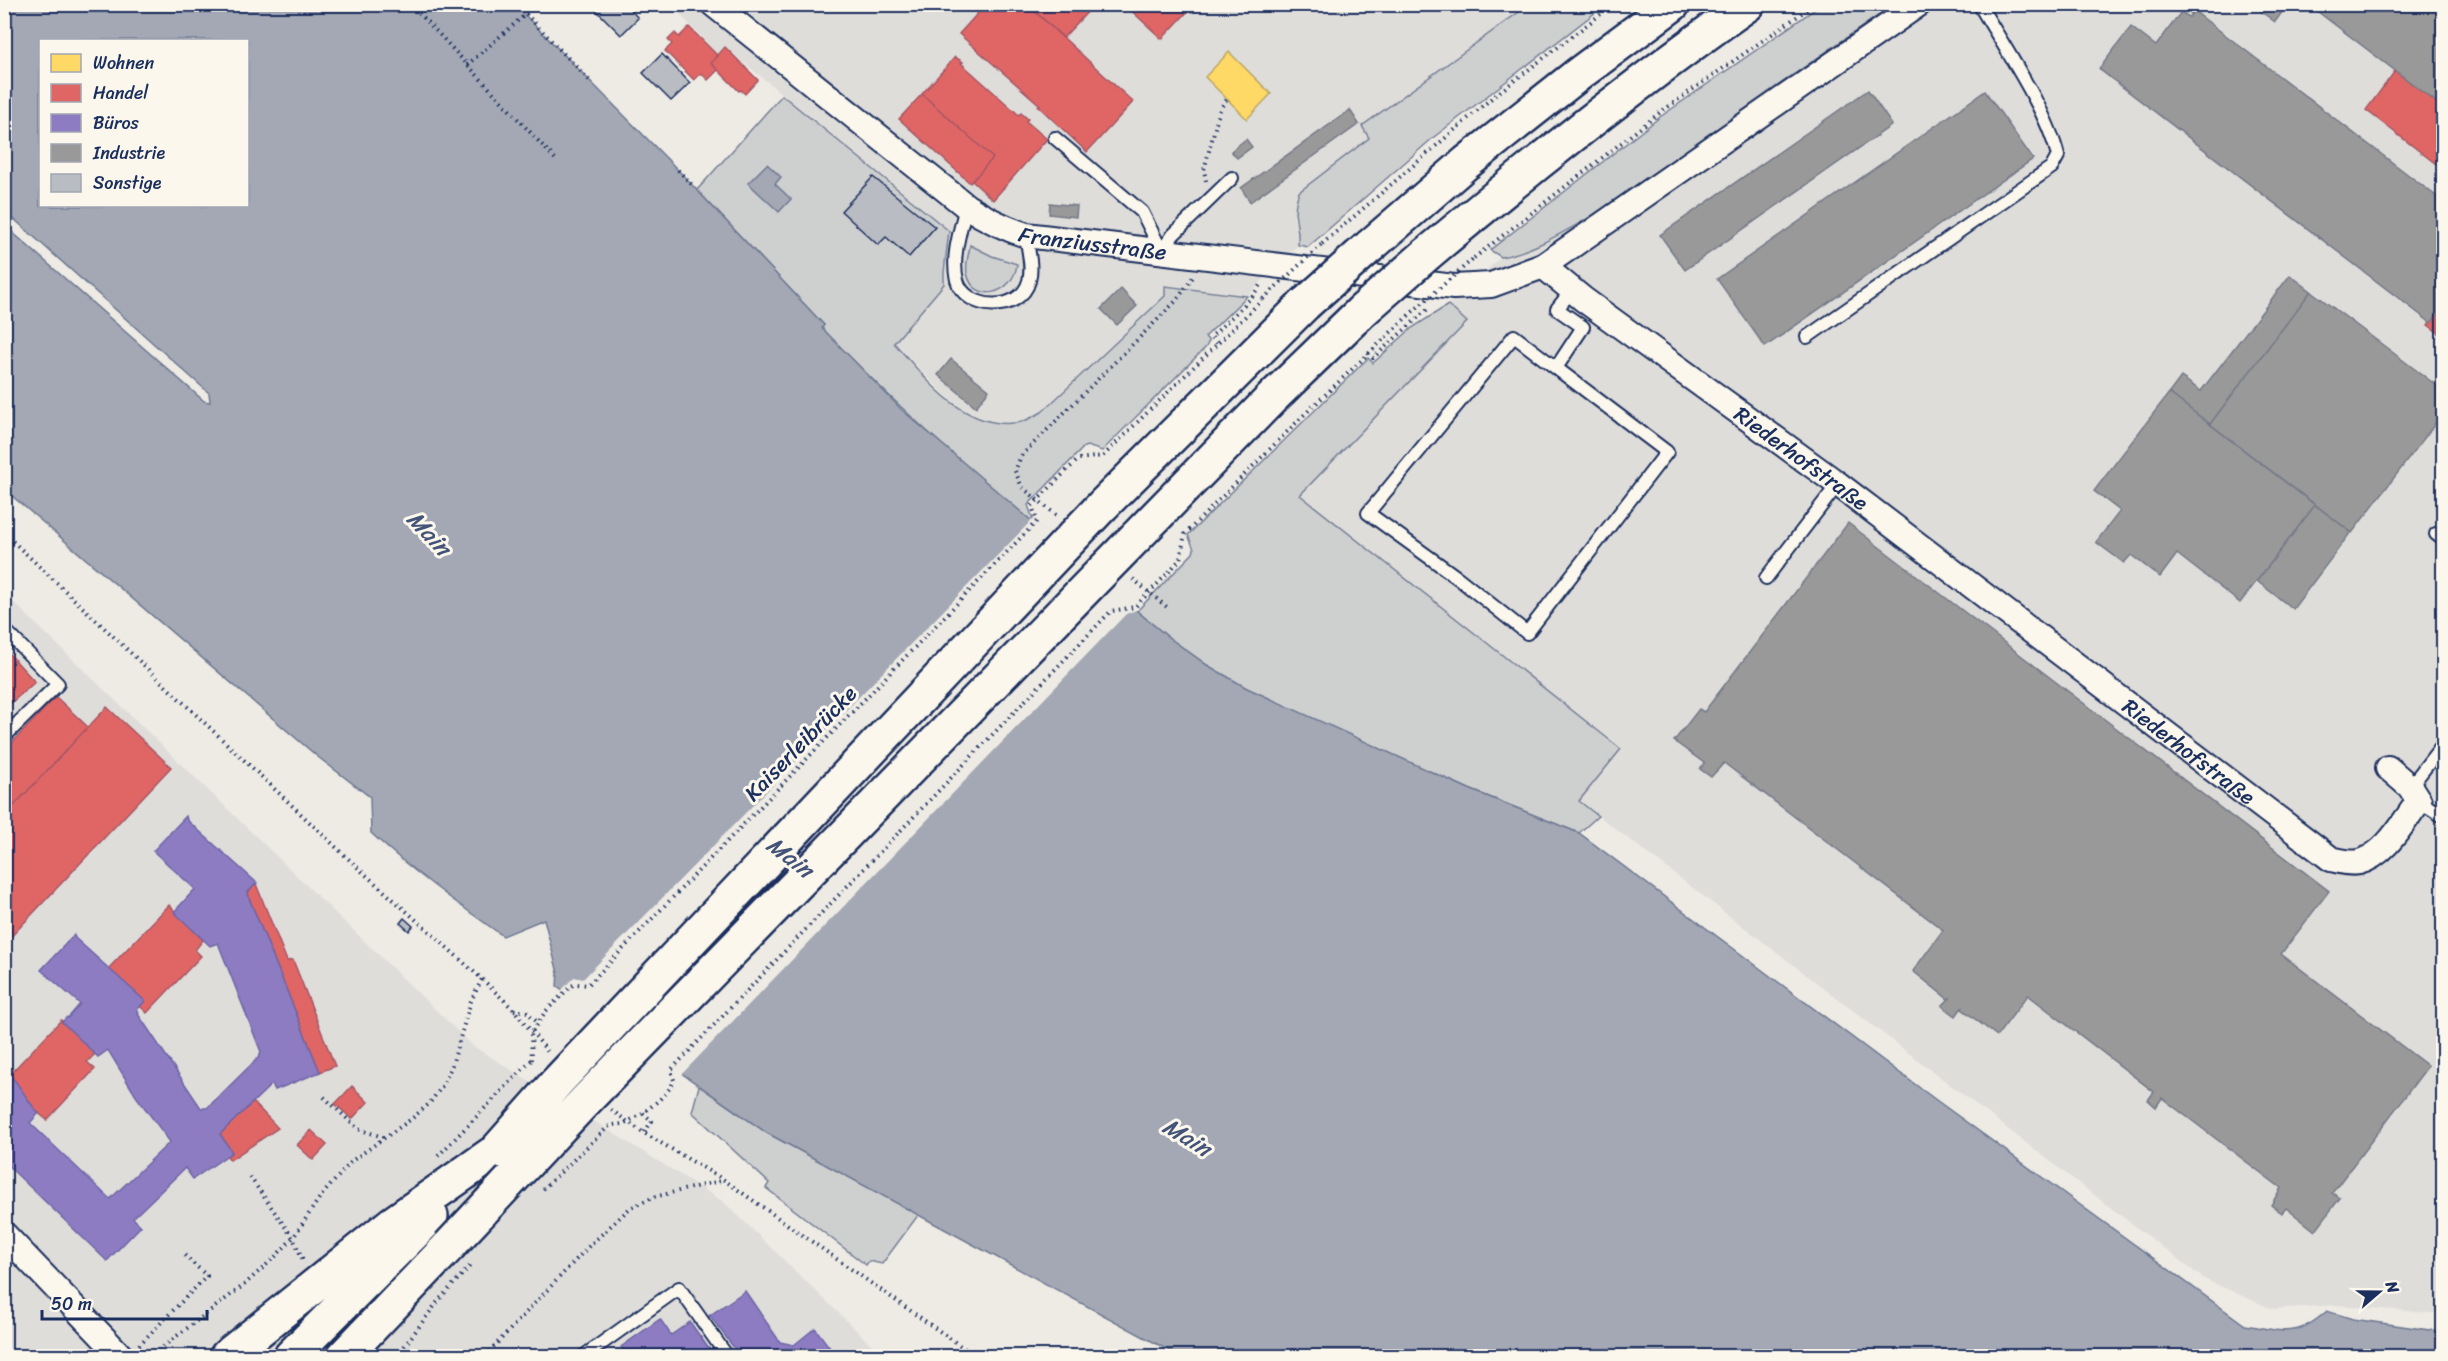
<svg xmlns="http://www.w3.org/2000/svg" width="2448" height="1361" font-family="Sriracha,sans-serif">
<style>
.built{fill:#deddda}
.green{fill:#cecfcf;stroke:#747f96;stroke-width:1.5}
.water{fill:#a3a8b4;stroke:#6d7892;stroke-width:1.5;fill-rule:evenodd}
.pier{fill:#eeebe4}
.homes{fill:#ffd966;stroke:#bba664;stroke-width:1.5}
.shops{fill:#e06666;stroke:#a55664;stroke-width:1.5}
.offices{fill:#8e7cc3;stroke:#6c65a5;stroke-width:1.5}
.industry{fill:#999;stroke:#737987;stroke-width:1.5}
.building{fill:#b9bcc3;stroke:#1b2f5e;stroke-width:1.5}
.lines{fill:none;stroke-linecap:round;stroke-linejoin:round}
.lane-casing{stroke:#1b2f5e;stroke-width:16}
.street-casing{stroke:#1b2f5e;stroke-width:28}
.highway-casing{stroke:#1b2f5e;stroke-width:38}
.path{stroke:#1b2f5e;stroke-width:4;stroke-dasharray:1.5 4.5;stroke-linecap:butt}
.lane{stroke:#fbf7ec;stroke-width:12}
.street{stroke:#fbf7ec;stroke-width:24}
.highway{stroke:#fbf7ec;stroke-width:33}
.highway-bridge-casing{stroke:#1b2f5e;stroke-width:38;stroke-linecap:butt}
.path-bridge{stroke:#1b2f5e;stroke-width:4;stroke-dasharray:1.5 4.5;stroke-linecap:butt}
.highway-bridge{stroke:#fbf7ec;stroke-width:33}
.labels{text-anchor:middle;stroke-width:6;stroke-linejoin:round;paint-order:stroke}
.street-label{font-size:22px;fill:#1b2f5e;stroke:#fbf7ec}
.water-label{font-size:24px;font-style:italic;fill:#445378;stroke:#fbf7ec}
</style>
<rect width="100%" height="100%" fill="#eeebe4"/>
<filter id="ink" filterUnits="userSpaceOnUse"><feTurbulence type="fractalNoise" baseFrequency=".0167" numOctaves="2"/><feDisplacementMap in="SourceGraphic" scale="12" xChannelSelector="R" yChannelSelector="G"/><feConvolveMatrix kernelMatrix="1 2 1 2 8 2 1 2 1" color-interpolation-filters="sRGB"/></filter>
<g filter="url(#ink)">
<path class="built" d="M671,5h859l-168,121 8,12 -71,54 -5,27 5,14 -1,12 -51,51 -82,-10 1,9 -124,118 -20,9 -23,2 -22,-6 -20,-11 -63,-64 50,-59v-12l4,-42 -222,-182 -8,7z
M1893,5h550v1309l-106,-9 -65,4 -68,-30 -625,-478 41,-52 -320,-254 167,-173 -19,-17 53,-48 16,-3 72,-36z
M4,593l469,453 251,156 159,154h-878z"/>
<path class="green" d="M1530,4l75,1 -171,132 -126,110 -10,-2c2,-23 -8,-28 1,-53l70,-54 -7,-12z
M1821,5h72l-304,213c-29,16 -56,33 -88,39l-11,-7 170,-133z
M782,95l167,136 -5,41v12l-50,59c33,36 71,90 127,79 7,-2 14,-6 21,-10l123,-116v-10l82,10 -42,41 4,4 -3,6 -104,104 -15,-5 -3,1 -56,58 5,14 -3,3c-73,-62 -143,-125 -209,-195l3,-2 -127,-135z
M970,245l22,11 25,8c-3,30 -43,42 -50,9 -2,-9 2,-19 3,-28z
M1448,305l19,17 -167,173 321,254 -42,52 19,15 -19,17 -110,-44 -223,-101 -39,-23 -39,-28 -31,-26 56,-58 1,-4 -6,-14 180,-177 5,5 39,-35z
M699,1086l68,47 152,81 -37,50 -13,-3 -3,4 -100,-77 3,-5 -77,-71z"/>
<path class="water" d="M5,5h510l163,165 146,155 -2,3 80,82 235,201 31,26 39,28 40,23 222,101 110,44 357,267 309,225c39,6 50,14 82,-14l26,8 90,13v24h-1264l-412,-223 -210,-147 1,-13 -14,-54 -41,17c-45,-32 -91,-65 -132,-103l-1,-36 -52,-40 -313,-267 -1,-265 200,176 6,1 -1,-9 -204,-182zM40,40h208v166h-208z
M767,164l14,13 -6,7 16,15 -12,13 -31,-29z"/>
<path class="pier" d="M1032,520l107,89 -13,5 -446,462 -120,-84 14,-15 9,2z"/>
<path class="homes" d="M1229,52l42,42 -24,25 -42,-42z"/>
<path class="shops" d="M986,4h41l106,98 -46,50 -49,-46 2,-1 -81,-71z
M1027,4h64l2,2 -30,32z
M1124,4h63l4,4 -29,31z
M689,27l29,29 -7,7 7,7 -10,10 -7,-7 -7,7 -29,-29 7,-7 -4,-4 7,-7 4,4z
M725,47l33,33 -13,14 -4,-4 -2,1 -28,-28z
M955,57l8,5 -2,1 58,52 2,-2 7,6 -2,2 21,18 -54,61 -21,-19 21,-23 -71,-64z
M2395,71l49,37v62l-78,-60z
M922,94l71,64 -23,25 -71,-64z
M2444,306v31l-16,-12z
M4,648l31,34 -31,27z
M56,697l32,30 -84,89v-65z
M107,707l64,60 -167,177v-128z
M256,884l31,77 6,-1 42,106 -15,6 -71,-174 -1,-6z
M169,905l34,35 -8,10 6,6 -54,57 -7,-7 5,-5 -37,-32z
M61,1020l34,34 -8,8 8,7 -48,51 -11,-9 -27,-36z
M352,1086l16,16 -16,17 -17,-15z
M253,1102l25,26 -48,32 -3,-4 5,-4 -12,-18z
M311,1130l16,15 -14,15 -16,-15z"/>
<path class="offices" d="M186,816l1,4 70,63 -9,9 1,6 71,174 -45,18 -3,-6 -52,50 12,18 -39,27 -8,-11 -52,50 8,8 -34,35 -103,-99v-93l12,13 20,29 3,2 -9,10 80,76 60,-57 -34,-46 -28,-46 -10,7 -36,-35 5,-5 1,1 12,-14 -39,-34 33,-35 1,3 70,63 -8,9 2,3 -1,1 63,94h6l52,-51 2,-5 -43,-109 -8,3 -36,-34 21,-23 -42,-38z
M745,1291l35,51 14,3 21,-17 21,28h-96l-29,-39 -2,-1z
M660,1319l11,16 19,-13 24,34h-86l-7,-9z"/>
<path class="industry" d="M2251,4h37l-13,18z
M2322,4h122v104l-127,-97z
M2194,11l250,191v104l-13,17 -332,-254 32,-42 25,19 25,-34 8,5z
M1868,90l24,35 -207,145 -25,-35z
M1985,91l48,68 -268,188 -48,-68z
M1350,110l9,14 -109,78 -9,-14z
M1246,139l6,8 -15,11 -6,-7z
M1050,203l27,3 -1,11 -27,-3z
M2290,275l21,16 -101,133 -41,-31 12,-16 20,14z
M1121,289l16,17 -20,19 -16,-16z
M2311,291l133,100v21l-92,121 -142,-109z
M951,359l38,31 -13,17 -38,-32z
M2169,393l146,112 -75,98 -63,-49 -17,23 -29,-22 -7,8 -28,-21 24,-31 -26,-20z
M2315,505l36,27 -58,77 -36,-28z
M1848,523l481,368 -48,63 147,112 -96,127 8,5 -25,33 -29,-23 -4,5 -11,-8 10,-17 -119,-90 -6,9 -8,-7 6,-8 -126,-97 -31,41 -35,-27 1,-3 -7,10 -14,-10 9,-9 -3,2 -35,-28 30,-41 -219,-167 -13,14 -11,-8 4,-6 -30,-22 25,-32 5,3z"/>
<path class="building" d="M590,4h35l13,14 -17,17z
M662,54l28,29 -19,18 -28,-28z
M873,177l62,50 -26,30 -23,-20 -8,8 -37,-34z
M404,918l9,8 -4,5 -9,-8z"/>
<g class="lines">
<g class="lane-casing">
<path id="lane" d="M1055,138l87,74 20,40 11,-17 59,-57
M966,206c-5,22 -15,51 -9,74 8,31 63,34 72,1 4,-14 -1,-31 -3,-46
M1807,337l245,-170 6,-11c-11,-46 -54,-109 -79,-152
M1556,368l-42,-32 -146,177 90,65 69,55 140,-181 -111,-84 27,-41 -26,-18 15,-19
M2436,534l8,6
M1766,578l72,-94
M4,629l54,55 -54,53
M2410,787l34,-44
M2419,801l25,16
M584,1356l95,-68 48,68"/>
</g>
<g class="street-casing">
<g id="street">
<path id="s1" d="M713,4l253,202c20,13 38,22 60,29l428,52 37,-2 52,-19 376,-262"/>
<path id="s2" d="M1543,266l40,33 255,185 493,375c9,2 19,5 28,3 27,-7 44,-40 60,-61l-9,-14 -22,-19"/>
<path d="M4,1234l117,122"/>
</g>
</g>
<g class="highway-casing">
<path id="highway" d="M1369,247l97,-84 114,-90 93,-69
M1427,254c104,-87 210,-172 321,-250
M1102,506l203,-202
M1135,538l136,-139 91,-88
M227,1356l166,-133 103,-72
M291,1356l140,-140
M344,1356l105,-110"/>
</g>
<path class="path" d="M411,4l146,157
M526,14l12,-10
M467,65l59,-51 63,66
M678,170l15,16
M1206,181l-2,-11 16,-61 7,-10
M1322,244l171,-147 121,-93
M1474,258l188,-147 153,-107
M1217,343l-6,-6 41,-40 8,-12
M1368,353l5,5 57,-51
M1066,471l13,-12 24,-3 160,-157
M1056,515l-34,-28 -7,-16 6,-15 156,-156 16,-23
M4,533l353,334 125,112 32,31 34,42
M1169,572l11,-13 5,-25 119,-119 104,-99
M1133,579l35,29
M514,1010l13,2 11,11
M324,1097l34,32 25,8
M611,1110l33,23 80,47 251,176
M643,1113l9,8 -8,12
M438,1156l94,-96
M250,1177l43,61 10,22
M139,1345l68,-69 -25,-23
M155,1356l10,-11 79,-60 32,-29 17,-18 27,-41 33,-37 57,-40 19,-16 14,-19 9,-20 19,-64 11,-22
M485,1356l104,-110 41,-38 24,-11 70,-17"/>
<use href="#lane" class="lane"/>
<use href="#street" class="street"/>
<use href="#highway" class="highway"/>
<g class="highway-bridge-casing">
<path id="highway-bridge" d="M1305,304l64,-57
M1362,311l65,-57
M496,1151l61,-69 545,-576
M449,1246l137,-146 549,-562"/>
</g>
<path class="path-bridge" d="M1263,299l59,-55
M1408,316l66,-58
M532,1060l-1,-27 15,-22 25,-25 6,-2 11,1 449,-464 -5,-15 34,-35
M543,1189l65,-62c5,-3 8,-2 14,-3 15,-5 48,-29 52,-44l-3,-10 440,-459 24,-4 34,-35
M397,1356l42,-56 31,-34"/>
<use href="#highway-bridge" class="highway-bridge"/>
</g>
</g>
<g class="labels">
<g class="street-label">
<text dy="8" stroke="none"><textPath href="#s1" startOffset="458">Franziusstraße</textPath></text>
<text dy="8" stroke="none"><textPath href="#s2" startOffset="322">Riederhofstraße</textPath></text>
<text transform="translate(800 743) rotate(-46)" y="8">Kaiserleibrücke</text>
<text dy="8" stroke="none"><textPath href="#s2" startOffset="808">Riederhofstraße</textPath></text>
</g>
<g class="water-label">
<text transform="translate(429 533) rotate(46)" y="8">Main</text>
<text transform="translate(790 857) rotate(37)" y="8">Main</text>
<text transform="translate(1187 1137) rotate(31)" y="8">Main</text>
</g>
</g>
<rect width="2448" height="1361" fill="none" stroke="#fbf7ec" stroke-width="24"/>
<rect x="12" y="12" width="2424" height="1337" fill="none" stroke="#1b2f5e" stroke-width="2" filter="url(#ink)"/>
<rect x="39" y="39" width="210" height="168" fill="#fbf7ec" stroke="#a1a7b3" stroke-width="1.5"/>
<rect x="51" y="54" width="30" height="18" fill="#ffd966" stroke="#a1a7b3" stroke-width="1.5"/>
<text x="93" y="69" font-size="18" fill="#1b2f5e">Wohnen</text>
<rect x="51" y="84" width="30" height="18" fill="#e06666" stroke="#a1a7b3" stroke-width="1.5"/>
<text x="93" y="99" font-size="18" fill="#1b2f5e">Handel</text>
<rect x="51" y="114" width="30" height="18" fill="#8e7cc3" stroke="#a1a7b3" stroke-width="1.5"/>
<text x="93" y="129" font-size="18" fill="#1b2f5e">Büros</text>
<rect x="51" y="144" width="30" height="18" fill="#999999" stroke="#a1a7b3" stroke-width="1.5"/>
<text x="93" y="159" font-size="18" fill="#1b2f5e">Industrie</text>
<rect x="51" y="174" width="30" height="18" fill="#b9bcc3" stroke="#a1a7b3" stroke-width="1.5"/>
<text x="93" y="189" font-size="18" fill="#1b2f5e">Sonstige</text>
<g transform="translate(2379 1292) rotate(70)" stroke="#fbf7ec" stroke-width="4.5" paint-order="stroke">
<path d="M0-4.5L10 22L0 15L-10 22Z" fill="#1b2f5e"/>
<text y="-9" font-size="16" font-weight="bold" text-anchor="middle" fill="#1b2f5e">N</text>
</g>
<path d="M42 1310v9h165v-9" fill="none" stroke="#1b2f5e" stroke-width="3"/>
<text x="51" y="1310" font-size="18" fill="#1b2f5e" stroke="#fbf7ec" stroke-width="4.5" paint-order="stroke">50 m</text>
</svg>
